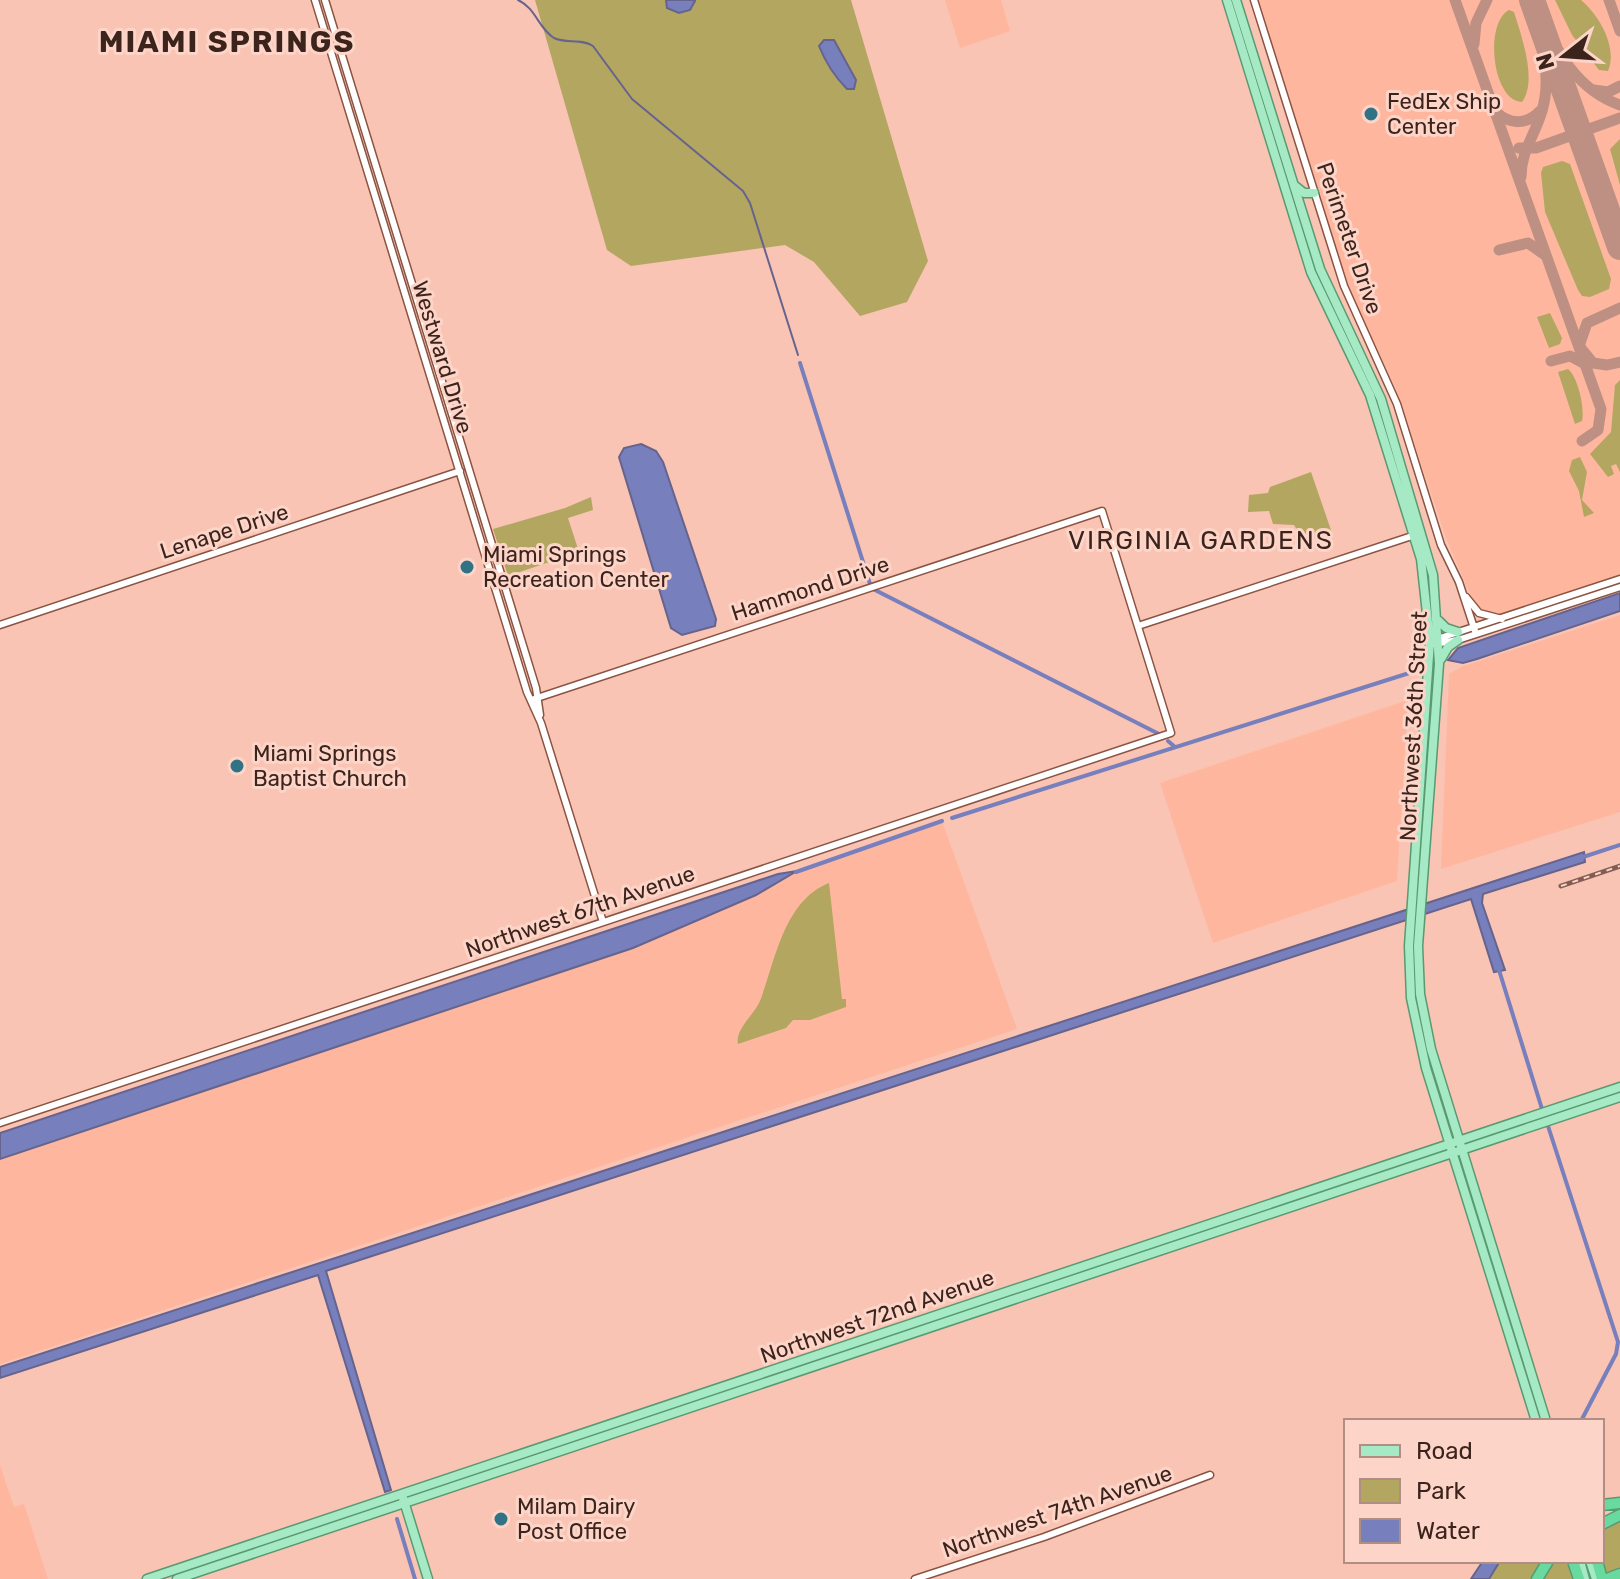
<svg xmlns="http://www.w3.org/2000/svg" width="1620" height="1579" font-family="Rubik,sans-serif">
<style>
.built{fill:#ffb69f}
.green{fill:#b3a661}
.water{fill:#787fbd;stroke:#66638d;stroke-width:2}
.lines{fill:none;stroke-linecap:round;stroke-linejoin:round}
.stream{stroke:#66638d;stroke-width:2}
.canal{stroke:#787fbd;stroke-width:4}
.taxiway{stroke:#bd9083;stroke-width:11}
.runway{stroke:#bd9083;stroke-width:26}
.minor-casing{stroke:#8b5341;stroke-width:9}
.major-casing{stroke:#599a71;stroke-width:11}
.highway-casing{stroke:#599a71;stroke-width:13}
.minor{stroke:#fff;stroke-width:6}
.major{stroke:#a5e9c5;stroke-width:8}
.highway{stroke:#69da9f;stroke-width:10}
.rail-casing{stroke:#815d53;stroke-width:5}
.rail{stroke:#fdd5c8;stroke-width:2;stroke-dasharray:6;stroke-linecap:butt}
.poi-dot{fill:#317385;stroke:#fdd5c8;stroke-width:3}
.labels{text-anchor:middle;stroke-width:6;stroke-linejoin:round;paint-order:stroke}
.poi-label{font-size:22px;fill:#3c231c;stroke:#fdd5c8;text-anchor:start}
.street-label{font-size:22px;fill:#3c231c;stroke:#fdd5c8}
.quarter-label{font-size:26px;letter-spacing:2px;fill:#3c231c;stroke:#fdd5c8}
.district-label{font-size:30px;font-weight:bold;letter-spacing:2px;fill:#3c231c;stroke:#fdd5c8}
</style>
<rect width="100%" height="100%" fill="#f9c4b3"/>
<path class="built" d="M945,0h56l9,31 -50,17z
M1259,0h361v576l-120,39 -15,-2 -11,-9 -28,-66 -50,-149 -48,-103z
M1620,615v197l-179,57 8,-195 12,-7z
M1408,700l-11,181 -184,62 -53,-160z
M942,821l75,208 -1017,335v-210z
M0,1465l14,42 10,-3 24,75h-48z"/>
<path class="green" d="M535,0h316l77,261 -21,41 -47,14 -46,-54 -29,-17 -154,21 -24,-16z
M1555,0h26c18,15 37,47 27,71l-9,-1 -27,-35z
M1509,10l5,2c7,23 24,69 8,90 -30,-1 -38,-79 -13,-92z
M1620,139v46l-10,-36z
M1562,161l8,3 41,115 -2,10 -19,8 -8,-1 -4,-6 -33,-78 -4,-39 2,-6z
M1550,313l12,25 -2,6 -11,4 -12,-31z
M1568,369c10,8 17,39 14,52l-7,3 -17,-52z
M1620,380v92l-4,-8 -5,2 3,8 -6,3 -18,-23 21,-22 4,-47z
M1580,457l7,15 -5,28 12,13 -10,4 -5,-26 -10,-20 3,-11z
M1311,472l21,61 -28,8 -10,-16 -21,-1 -4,-13 -21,1 1,-17 19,-2 2,-6z
M591,497l2,13 -25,8 11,34 -71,24 -15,-47 72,-21z
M829,883l13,116h4v8l-36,13h-17l-7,8 -48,16c-3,-15 16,-29 22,-43 15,-38 23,-100 69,-118z
M1620,1519v52l-15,6 -3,-48z
M1500,1561h44l-11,18h-44z
M1551,1561h20l5,18h-35z"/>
<path class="water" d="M666,0h29v1l-5,9 -11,3 -12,-5z
M824,40h10l22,40 -2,9h-7c-12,-12 -22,-28 -28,-43z
M641,444l15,7 7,11 53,157 -1,7 -33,9 -11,-7 -52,-171 5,-9z
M1620,593v18l-143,48 -14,4 -15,-3 10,-12z
M1584,852l1,10 -102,32 -1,9 23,67 -11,2 -23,-73 -1145,372 65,219 -6,2 -67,-217 -318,103v-11z
M797,871l-41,24 -123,53 -633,211v-26l778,-259z
M1483,1561h17l-11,18h-18z"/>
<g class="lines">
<path class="stream" d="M518,0c18,8 20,28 36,38 12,6 27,0 39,8l39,53 111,92 7,12 48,152"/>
<path class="canal" d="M800,363l70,221
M875,590l284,144
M1168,741l7,6
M952,818l470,-149
M1580,858l40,-13
M796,872l146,-51
M1499,970l43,139
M1548,1126l70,216 -2,12 -35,67
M397,1519l18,60"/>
<path class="taxiway" d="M1455,0l146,409 -3,21 -16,11
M1609,0l11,31
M1539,12c17,39 38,78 81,93
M1474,44l2,-21 11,-23
M1594,90l14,2 12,-6
M1496,112c14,13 31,13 44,-1
M1519,148h17l84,-30
M1521,177c0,-26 14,-42 21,-66 11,-37 -2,-75 -13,-111
M1499,250l29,-7 17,12
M1620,308l-33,15 -8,23 14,17 14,2 13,-3
M1551,361l19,-5 15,8"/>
<path class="runway" d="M1532,0l88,247"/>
<g class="minor-casing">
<path id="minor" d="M315,0l212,692 14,31 62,199
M325,0l211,688 4,27
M1254,0l90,286 53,118 44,141 18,37 17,52
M1466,597l13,16 23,6
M0,625l460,-154
M1138,626l277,-91
M1434,640l186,-61
M1434,644l24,-4 162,-53
M0,1123l1171,-390 -69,-222 -571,189
M915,1579l129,-42 166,-62"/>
</g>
<g class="major-casing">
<path id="major" d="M1227,0l84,272 59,123 51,164 9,82 -21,305 2,52 15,70 110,353
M1236,0l84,269 61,130 52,176 6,89 -21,282 2,48 11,55 115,372
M1294,185l10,8h10
M1439,621l7,7 12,4
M1441,659l7,-12 10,-7
M403,1498l25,81
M1580,1561l5,18
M1590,1561l6,18
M147,1579l1473,-492
M177,1579l1443,-482"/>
</g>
<g class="highway-casing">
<path id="highway" d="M1602,1505l18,-2
M1602,1524l18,-9
M1573,1561l6,18
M1597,1561l5,18
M1537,1579l11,-18
M1607,1579l13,-5"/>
</g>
<use href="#minor" class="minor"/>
<use href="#major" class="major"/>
<use href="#highway" class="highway"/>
<g class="rail-casing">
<path id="rail" d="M1561,886l59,-20"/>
</g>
<use href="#rail" class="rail"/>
</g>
<g class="poi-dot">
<circle cx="1371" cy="114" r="8"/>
<circle cx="467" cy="567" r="8"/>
<circle cx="237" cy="766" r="8"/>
<circle cx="501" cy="1519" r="8"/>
</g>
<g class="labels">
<g class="poi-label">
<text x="1387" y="109">FedEx Ship<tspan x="1387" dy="25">Center</tspan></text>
<text x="483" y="562">Miami Springs<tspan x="483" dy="25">Recreation Center</tspan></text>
<text x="253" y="761">Miami Springs<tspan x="253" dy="25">Baptist Church</tspan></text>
<text x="517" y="1514">Milam Dairy<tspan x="517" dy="25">Post Office</tspan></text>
</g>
<g class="street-label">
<text transform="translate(1350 238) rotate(71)" y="8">Perimeter Drive</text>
<text transform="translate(443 357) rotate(73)" y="8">Westward Drive</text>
<text transform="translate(224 531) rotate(-18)" y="8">Lenape Drive</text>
<text transform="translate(810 588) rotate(-18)" y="8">Hammond Drive</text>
<text transform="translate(1413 726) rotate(-87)" y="8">Northwest 36th Street</text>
<text transform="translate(580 911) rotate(-19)" y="8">Northwest 67th Avenue</text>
<text transform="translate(877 1316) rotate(-19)" y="8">Northwest 72nd Avenue</text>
<text transform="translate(1057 1511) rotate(-19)" y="8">Northwest 74th Avenue</text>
</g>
<g class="quarter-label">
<text x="1201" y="549">VIRGINIA GARDENS</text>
</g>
<g class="district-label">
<text x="227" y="52">MIAMI SPRINGS</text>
</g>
</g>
<rect x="1344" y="1419" width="260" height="144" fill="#fdd5c8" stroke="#b08e83" stroke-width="2"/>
<rect x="1360" y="1445" width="40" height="12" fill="#a5e9c5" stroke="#b08e83" stroke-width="2"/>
<text x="1416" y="1459" font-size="24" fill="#3c231c">Road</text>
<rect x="1360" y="1479" width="40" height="24" fill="#b3a661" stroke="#b08e83" stroke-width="2"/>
<text x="1416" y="1499" font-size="24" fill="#3c231c">Park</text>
<rect x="1360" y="1519" width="40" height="24" fill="#787fbd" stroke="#b08e83" stroke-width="2"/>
<text x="1416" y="1539" font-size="24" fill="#3c231c">Water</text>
<g transform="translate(1564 56) rotate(253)" stroke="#fdd5c8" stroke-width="6" paint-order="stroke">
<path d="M0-6L14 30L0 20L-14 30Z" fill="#3c231c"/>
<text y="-12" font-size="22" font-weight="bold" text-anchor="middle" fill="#3c231c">N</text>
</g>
</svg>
